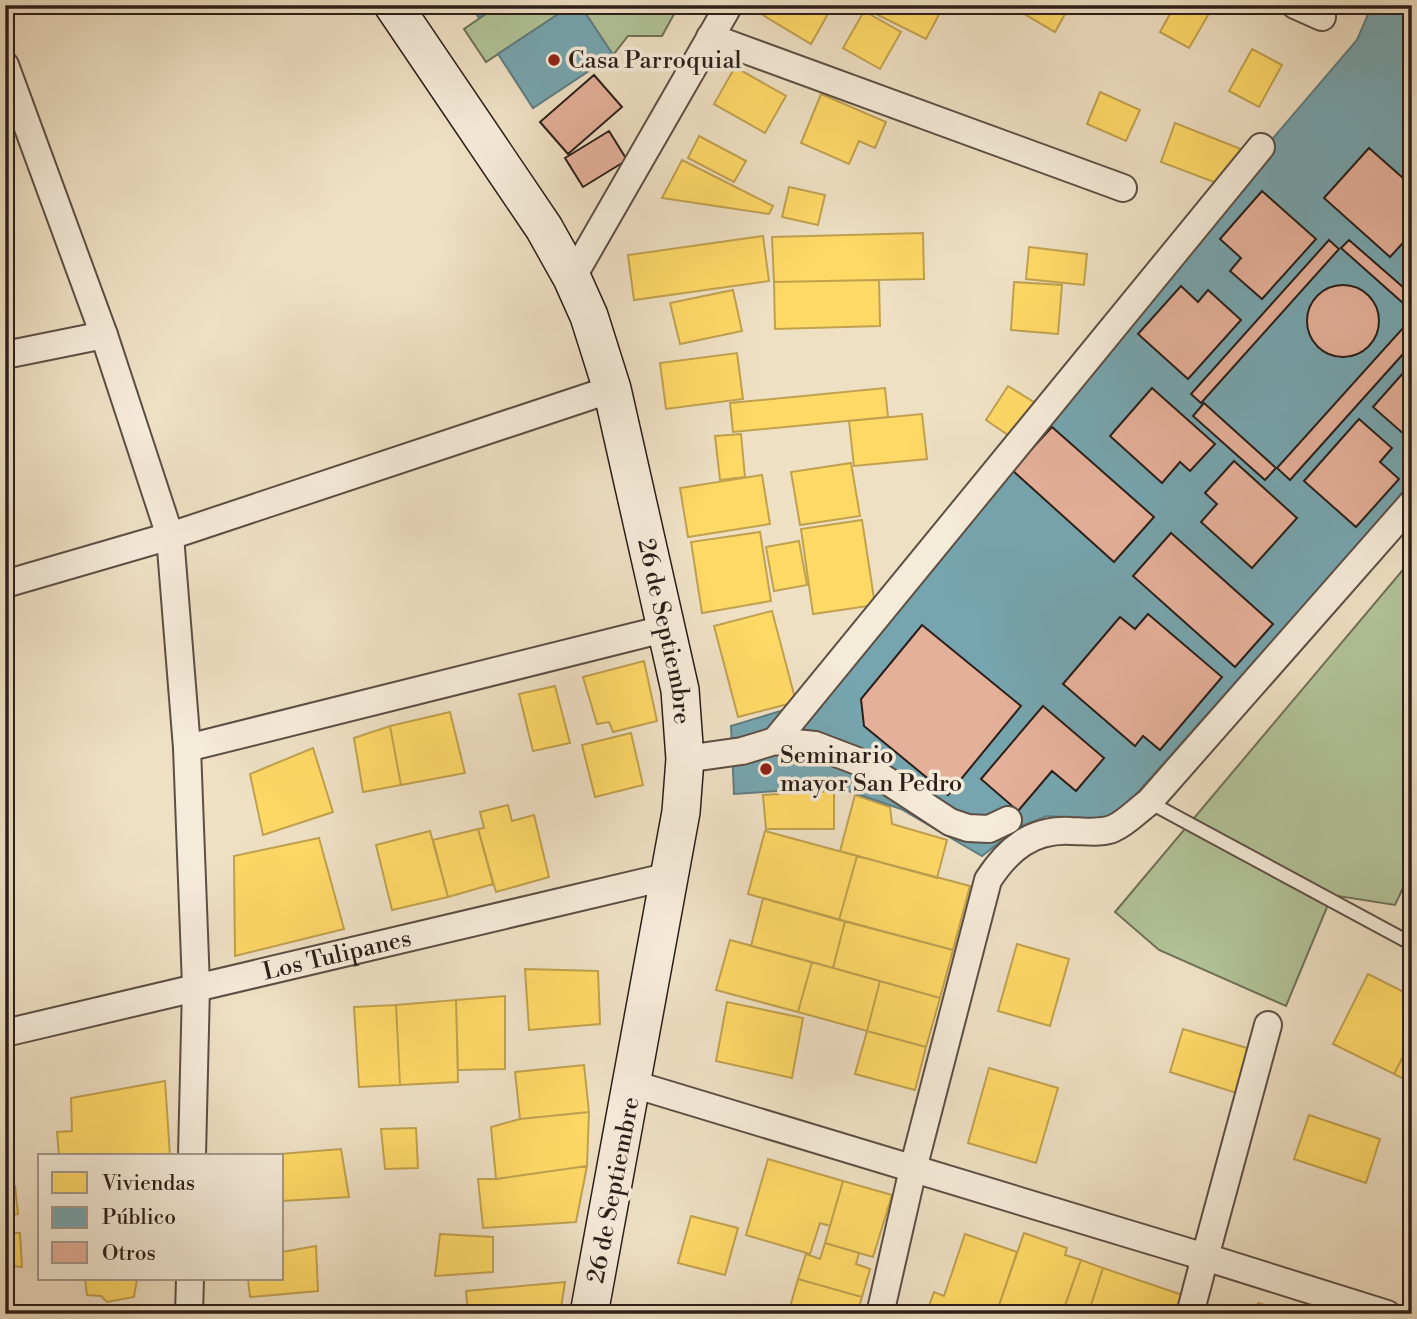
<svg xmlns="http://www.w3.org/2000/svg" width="1417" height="1319" font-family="'Libre Bodoni',serif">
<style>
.green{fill:#b2c399;stroke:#6f7159;stroke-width:2}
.homes{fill:#ffd966;stroke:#c0a14f;stroke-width:2}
.public{fill:#76a5af;stroke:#607d82;stroke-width:2}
.building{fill:#e5b09a;stroke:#2c1f19;stroke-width:2}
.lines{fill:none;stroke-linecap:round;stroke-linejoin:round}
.lane-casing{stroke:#5d4f44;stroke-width:16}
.street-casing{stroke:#5d4f44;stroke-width:30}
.secondary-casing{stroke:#2c1f19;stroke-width:40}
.lane{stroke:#f5ebd9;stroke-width:12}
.street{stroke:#f5ebd9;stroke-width:26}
.secondary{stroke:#f5ebd9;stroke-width:37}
.poi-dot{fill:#8f2418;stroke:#f5ebd9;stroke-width:2.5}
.labels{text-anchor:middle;stroke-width:7;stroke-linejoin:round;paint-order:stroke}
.poi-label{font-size:24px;fill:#2c1f19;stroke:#f5ebd9;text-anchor:start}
.street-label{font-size:24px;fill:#2c1f19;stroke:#f5ebd9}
</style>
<rect width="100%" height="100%" fill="#efe0c4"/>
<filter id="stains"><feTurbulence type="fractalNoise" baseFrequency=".00286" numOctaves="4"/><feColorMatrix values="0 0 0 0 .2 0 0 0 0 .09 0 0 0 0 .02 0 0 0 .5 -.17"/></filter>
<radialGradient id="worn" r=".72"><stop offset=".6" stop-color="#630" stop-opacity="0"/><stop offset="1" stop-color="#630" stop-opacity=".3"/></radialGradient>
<path class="green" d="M499,5h73l-86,57 -22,-33z
M580,5h99l-17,31h-34l-15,19z
M1412,559v310l-17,36 -63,-10 -46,111 -127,-56 -44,-38z"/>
<path class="homes" d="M766,5h67l-22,39 -50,-30z
M875,5h65l3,2 -17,32 -54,-27z
M1009,5h61l-15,27z
M1175,5h39l-25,43 -29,-16z
M864,11l37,21 -21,37 -37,-21z
M1252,49l30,16 -23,42 -30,-16z
M735,67l51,29 -21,37 -51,-29z
M1100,92l40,18 -14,31 -39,-17z
M821,94l65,28 -11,26 -16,-7 -10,23 -48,-21z
M1175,123l66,26 -14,38 -66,-25z
M699,136l47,25 -12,21 -46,-24z
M682,160l91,46 -4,8 -107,-16z
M789,187l36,8 -7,30 -36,-8z
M923,233l1,46 -150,3 -2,-45z
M763,236l6,45 -135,19 -6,-45z
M1029,247l58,7 -3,31 -58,-6z
M879,280l1,46 -105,3 -1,-47z
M1014,282l48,3 -4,49 -47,-4z
M733,290l9,41 -62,13 -10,-41z
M737,353l6,46 -77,10 -6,-46z
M1008,386l29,18 -23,35 -28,-19z
M885,388l3,29 -155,15 -3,-29z
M922,414l5,45 -73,7 -5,-45z
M741,434l4,43 -25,3 -5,-44z
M851,463l9,53 -60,9 -9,-53z
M762,475l8,49 -82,13 -8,-49z
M862,520l13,85 -62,9 -12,-85z
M760,532l11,69 -69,12 -11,-71z
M799,541l8,44 -33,6 -8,-44z
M772,611l24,91 -58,15 -24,-91z
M644,661l13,60 -44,11 -4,-10 -12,2 -14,-47z
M555,686l15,57 -37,8 -14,-57z
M450,712l15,61 -64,12 -11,-59z
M390,726l11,59 -38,7 -9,-54z
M631,733l12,52 -48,12 -13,-52z
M313,748l20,64 -70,23 -13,-61z
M834,791v38h-68l-3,-34z
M855,795l35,12 2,17 55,16 -10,38 -97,-27z
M508,805l4,16 22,-6 15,62 -53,15 -18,-63 6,-1 -4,-16z
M478,829l15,55 -45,13 -15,-57z
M430,831l18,66 -56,13 -16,-65z
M765,831l92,25 -18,64 -91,-26z
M319,838l25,91 -109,27 -1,-100z
M857,856l113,30 -17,64 -114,-30z
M763,898l82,23 -12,47 -82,-22z
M845,921l108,29 -13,48 -107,-30z
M730,940l82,22 -14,50 -82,-22z
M1017,944l52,15 -19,67 -52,-15z
M812,962l68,19 -13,50 -69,-19z
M525,969l73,2 2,53 -71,6z
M1368,974l44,22v43l-18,35 -61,-30z
M880,981l60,17 -14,49 -59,-16z
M505,996v73l-47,1 -2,-70z
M456,1000l2,82 -58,3 -4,-80z
M727,1002l76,16 -11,60 -76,-17z
M396,1005l4,80 -41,2 -5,-80z
M1183,1029l74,22 -14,44 -73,-23z
M867,1031l59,16 -11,43 -60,-16z
M1412,1039v44l-18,-9z
M584,1065l5,47 -69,7 -5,-47z
M989,1068l69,20 -22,75 -68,-20z
M165,1081l5,75h-111l-2,-24 15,-1 -1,-33z
M589,1112l-2,54 -91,13 -5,-52 29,-8z
M1309,1115l71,24 -14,44 -72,-24z
M416,1128l2,40 -33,1 -4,-40z
M341,1149l8,48 -67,4v-45h-27z
M768,1159l75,22 -13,45 -10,-3 -10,31 -64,-19z
M587,1166l-11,56 -93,6 -5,-49h18z
M843,1181l49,14 -19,62 -48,-14z
M5,1186h10l3,28 -13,1z
M691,1216l47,12 -13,47 -47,-12z
M5,1233h15l2,34 -17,-2z
M1024,1233l43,15 -2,7 16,5 -19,54h-66z
M440,1234l53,3v35l-58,4z
M965,1234l52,18 -21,62h-70l8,-22 10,4z
M825,1243l34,10 -3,11 14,5 -8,28 -64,-18 8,-25 14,5z
M316,1246l2,45 -68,6 -2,-18h34v-27z
M1081,1260l22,8 -15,46h-26z
M1103,1268l91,31 -5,15h-101z
M85,1279h52l-3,18 -27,5 -6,-6 -14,-1z
M798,1279l64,18 -5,17h-69z
M565,1282l-5,32h-92l-2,-23z
M1258,1303l40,11h-43z
M147,1305v9h-82v-2z
M338,1307v7h-59v-4z"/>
<path class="public" d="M471,5h28l-20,13z
M572,5h8l33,50 -80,53 -35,-54z
M1372,5h40v478l-305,344 -27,-9 -33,-2 -28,11 -37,29 -81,-47 -64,-22 -103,7 -3,-68 53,-16 573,-670z"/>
<path class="building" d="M594,75l28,32 -54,47 -28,-32z
M609,131l18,29 -44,27 -18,-29z
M1369,148l43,38v24l-6,6 6,4v13l-22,24 -66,-59z
M1262,191l54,48 -54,60 -32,-28 11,-13 -21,-19z
M1329,240l10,9 -138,154 -10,-9z
M1349,240l63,55v16l-71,-63z
M1307 321a36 36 0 1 1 72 0a36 36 0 1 1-72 0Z
M1181,286l17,16 10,-12 33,30 -53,59 -50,-45z
M1412,318v26l-122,136 -13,-12z
M1412,363v67l-6,6 -33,-29z
M1152,388l63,56 -25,27 -10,-9 -18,21 -52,-47z
M1204,403l72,65 -11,12 -72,-64z
M1359,419l33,29 -12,14 19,17 -43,48 -52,-46z
M1052,427l102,90 -40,45 -102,-92z
M1234,461l63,57 -45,50 -51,-46 16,-18 -12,-11z
M1171,533l102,91 -38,43 -102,-91z
M1148,614l74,63 -62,73 -17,-14 -8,10 -72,-62 57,-67 15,12z
M922,625l99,81 -73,89 -84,-69 -3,-27z
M1043,706l61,52 -28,33 -24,-20 -34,40 -37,-32z"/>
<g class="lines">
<g class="lane-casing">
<path id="lane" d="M1149,802l263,142"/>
</g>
<g class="street-casing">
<g id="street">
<path d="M1295,5l27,12"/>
<path d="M710,37l413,151"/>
<path d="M5,65l99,270 66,201 17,212 9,238 -4,170"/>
<path d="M572,278l157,-273"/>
<path d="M5,355l99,-20"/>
<path d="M5,584l165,-48 442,-147"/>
<path d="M775,741l486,-594"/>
<path d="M187,748l481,-120"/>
<path d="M685,759l57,-8 33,-10 40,4 42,16 93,61 18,6 21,1 19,-9"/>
<path id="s1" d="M5,1033l665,-157"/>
<path d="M633,1084l572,173 63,-232"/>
<path d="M189,1314l1,-35"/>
<path d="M880,1314l33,-145 75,-289c20,-31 44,-51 83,-49 14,0 31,3 43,-3 12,-5 24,-18 35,-26l263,-299"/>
<path d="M1190,1314l15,-57 182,57"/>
</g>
</g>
<g class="secondary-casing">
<g id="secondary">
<path id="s2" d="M393,5l151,223 28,50 17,38 23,73 68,301 5,69 -4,53 -92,502"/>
</g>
</g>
<use href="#lane" class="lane"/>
<use href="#street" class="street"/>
<use href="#secondary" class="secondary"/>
</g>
<g class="poi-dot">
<circle cx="554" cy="60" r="7"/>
<circle cx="766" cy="769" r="7"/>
</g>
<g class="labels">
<g class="poi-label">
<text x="568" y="68">Casa Parroquial</text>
<text x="780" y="763">Seminario<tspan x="780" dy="28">mayor San Pedro</tspan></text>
</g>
<g class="street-label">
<text dy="8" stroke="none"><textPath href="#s2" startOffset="693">26 de Septiembre</textPath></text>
<text dy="8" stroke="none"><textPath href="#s1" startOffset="341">Los Tulipanes</textPath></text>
<text transform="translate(613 1190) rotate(-79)" y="8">26 de Septiembre</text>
</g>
</g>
<rect width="1417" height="1319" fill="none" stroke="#efe0c4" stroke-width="28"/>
<rect x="7" y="7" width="1403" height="1305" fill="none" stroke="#2c1f19" stroke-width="3.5"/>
<rect x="14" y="14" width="1389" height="1291" fill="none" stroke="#2c1f19" stroke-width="2"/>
<rect x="38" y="1154" width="245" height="126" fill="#f5ebd9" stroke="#a5998c" stroke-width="2"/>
<rect x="52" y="1172" width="35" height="21" fill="#ffd966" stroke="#a5998c" stroke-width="2"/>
<text x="102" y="1190" font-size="21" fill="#2c1f19">Viviendas</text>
<rect x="52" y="1207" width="35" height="21" fill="#76a5af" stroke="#a5998c" stroke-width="2"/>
<text x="102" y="1224" font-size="21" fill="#2c1f19">Público</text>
<rect x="52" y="1242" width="35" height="21" fill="#e5b09a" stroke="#a5998c" stroke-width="2"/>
<text x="102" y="1260" font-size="21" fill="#2c1f19">Otros</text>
<rect width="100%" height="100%" filter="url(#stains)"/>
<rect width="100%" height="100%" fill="url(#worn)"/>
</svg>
